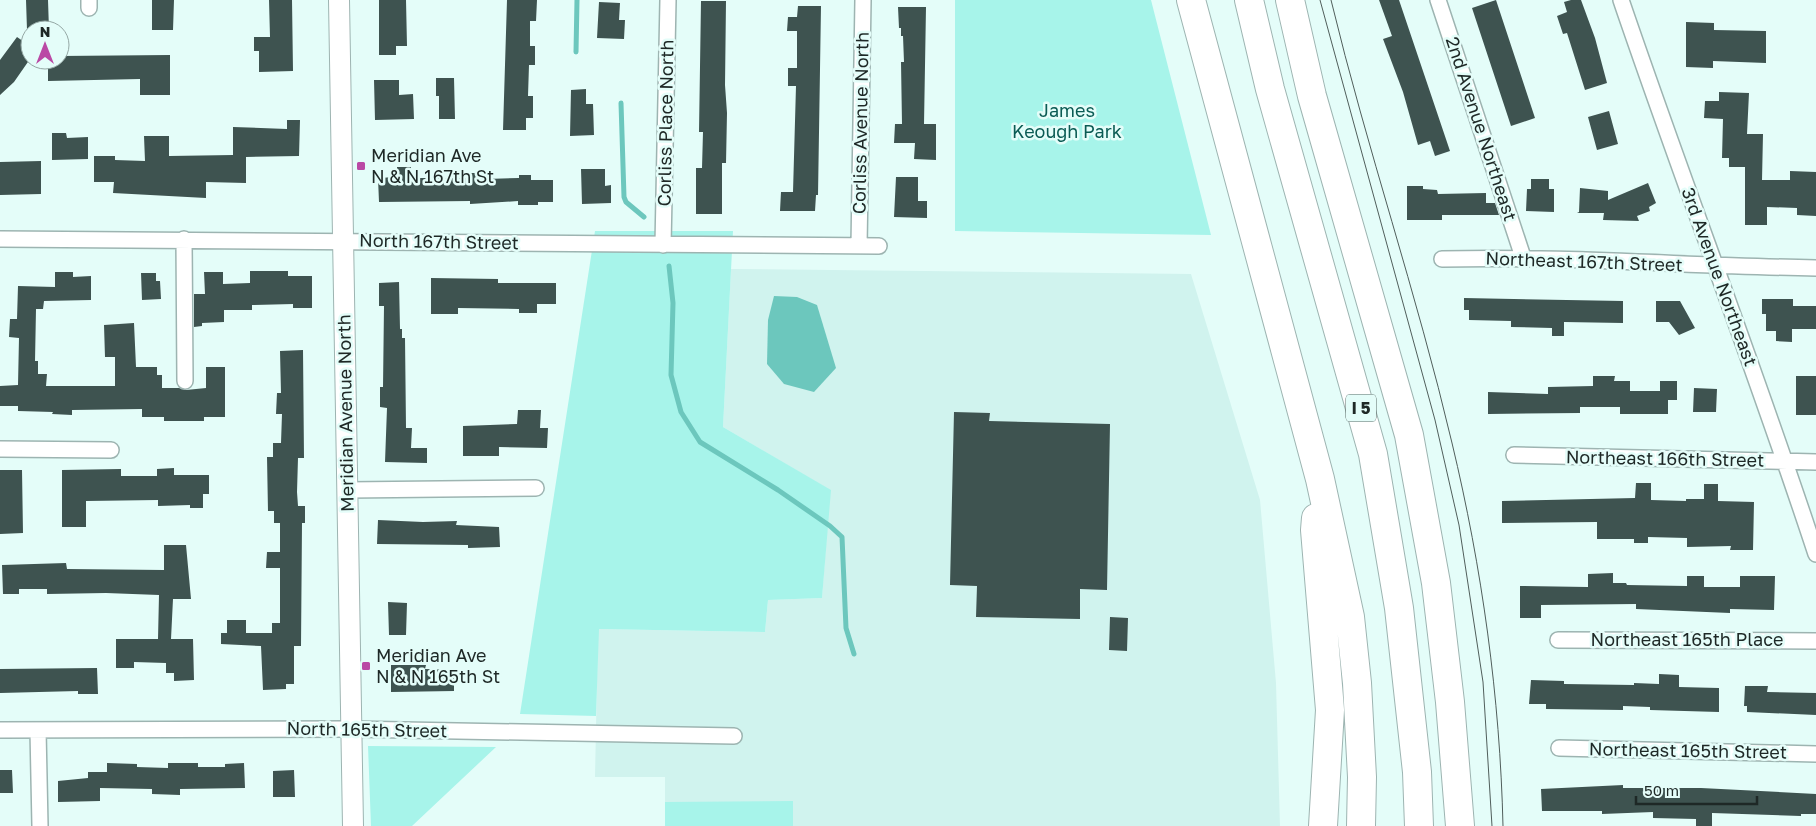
<svg xmlns="http://www.w3.org/2000/svg" width="1816" height="826" font-family="'Golos Text',sans-serif">
<style>
.built{fill:#d0f3ee}
.green{fill:#a7f4ea}
.water{fill:#6cc7bd}
.lines{fill:none;stroke-linecap:round;stroke-linejoin:round}
.stream{stroke:#6cc7bd;stroke-width:5}
.building{fill:#3e5350}
.minor-casing{stroke:#9db4b1;stroke-width:18}
.tertiary-casing{stroke:#9db4b1;stroke-width:22}
.motorway-casing{stroke:#9db4b1;stroke-width:30}
.minor{stroke:#fff;stroke-width:15}
.tertiary{stroke:#fff;stroke-width:20}
.motorway{stroke:#fff;stroke-width:28}
.tram{stroke:#505e5b;stroke-width:1}
.poi-dot{fill:#ba49a5;stroke:#e4fdf9;stroke-width:2}
.labels{text-anchor:middle;stroke-width:5;stroke-linejoin:round;paint-order:stroke}
.shield{fill:#e4fdf9;stroke:#596865;stroke-width:1}
.shield-label{font-size:16px;font-weight:bold;fill:#1e2826}
.park-label{font-size:18px;fill:#0a5b54;stroke:#e4fdf9}
.street-label{font-size:18px;fill:#1e2826;stroke:#e4fdf9}
.poi-label{font-size:18px;fill:#1e2826;stroke:#e4fdf9;text-anchor:start}
</style>
<rect width="100%" height="100%" fill="#e4fdf9"/>
<path class="built" d="M731,269l460,5 69,226 16,183 4,143h-615v-49h-70l3,-148 167,3 3,-32 54,-2 8,-108 -107,-63z"/>
<path class="green" d="M955,0h196l60,235 -256,-4z
M595,231h138l-10,196 108,63 -9,108 -54,2 -3,32 -166,-3 -3,87 -76,-2z
M368,746l128,1 -84,79h-41z
M793,801v25h-128v-24z"/>
<path class="water" d="M774,296l23,1 20,8 19,63 -22,24 -30,-8 -17,-20 1,-44z"/>
<g class="lines">
<path class="stream" d="M576,52l1,-52
M621,103l3,94 2,5 18,15
M669,266l4,37 -2,72 10,37 19,30 78,48 52,36 12,11 4,91 8,26"/>
</g>
<path class="building" d="M26,0h22l1,30h-22z
M152,0h22l-1,30h-21z
M269,0h23l1,71 -34,1v-21h-5v-14h16z
M379,0h27l1,46h-11v9h-17z
M507,0h30l-1,21h-6v25h5v19h-6l-1,31h5v22h-7v12h-23z
M1379,0h20l51,151 -15,5 -5,-15 -12,4 -15,-53 -20,-53 9,-3z
M1496,0l39,118 -24,8 -39,-118z
M1571,0h10l14,38 12,45 -22,7 -18,-57 -4,1 -6,-18 10,-4 -3,-10z
M701,1h25l-1,84 2,28 -1,50h-4v51h-26v-46h6l1,-36h-4z
M599,2l21,1 -1,17h6l-1,19 -27,-1z
M798,6h23l-3,189h-2l-1,16h-35l1,-19h12l3,-106h-8v-18h9v-37h-10l1,-14h9z
M898,7h28l-2,117h12v36l-22,-1 1,-16h-21l1,-19h7l-1,-62h3l-1,-26h-2v-8h-2z
M1686,22l28,1v7l52,1v32l-53,-2v7l-27,-1z
M17,37l13,9v13l-16,23 -14,13v-35z
M170,55v40h-30v-16l-92,2v-21h12v-4z
M436,78h18l1,41h-16v-23h-3z
M374,80h25v15l14,-1 1,25 -39,1z
M586,89v15h7l1,31 -24,1 1,-46z
M1719,92l30,1 -2,41h16l-1,46h28v-9l26,1v44l-19,-1v-7l-30,-1v18h-22v-58h-16v-9h-7l1,-39 -19,-1 1,-17h14z
M1609,111l9,33 -21,6 -9,-33z
M287,120h13l-1,36 -53,1v26l-40,-1v16l-93,-5 1,-11h-20v-26h21v4l30,1 -1,-25h25v20l64,-1v-28l54,2z
M52,133h14l1,5 21,-1v22l-36,1z
M41,161v33l-41,1v-33z
M397,167h14v11h58v-5h17v6l33,-1v-3h12v5h22v22h-15v3h-20v-4l-48,3v-3l-91,1 -1,-24 19,-1z
M581,169h24v17l6,-1v18l-29,1z
M896,177h22v24h9v17l-33,-1z
M1531,179h18v10h5v23l-28,-1 1,-22h4z
M1648,183l8,20 -7,4 1,4 -13,5 2,5 -36,-1 1,-7h-27l2,-1 1,-24 28,3v9z
M1407,186h16v3l14,1 1,4 48,-1v10h9l4,12h-57v5h-35z
M250,271h38v5h24v32h-19v-4l-41,1v5h-28v12l-22,1v3l-8,1v-33h11l-1,-22h19v12l27,-1z
M55,272h18v5l18,-1v24l-47,1 -1,8h-7l-1,52h3v13h9l-1,12h69v-29h-10l-1,-32 30,-2 2,44h21v8h5v13h17l7,2 20,-2v-21h19v50h-21v4h-40v-4h-22v-8l-70,1v5l-20,-1 1,-2 -35,-1v-5h-18v-20l18,-1 1,-47 -10,-1 1,-18h7l1,-33 37,1z
M141,273h15v8h4l1,18 -19,1z
M431,278l67,1v4h58v21h-19v9h-18v-4l-61,-1v6h-27z
M399,282l1,47h2v9h3l1,90h6l-1,20h16v15l-42,-1 2,-54 -7,-1v-20h3l1,-81h-5v-23z
M1464,298l159,3v22l-59,-1v14h-12v-8l-41,-1v-6l-42,-1v-10h-5z
M1762,299h31v7h23v23h-24v13l-16,-1v-10h-10v-17h-4z
M1656,301h24l15,27 -16,7 -10,-13h-13z
M303,350l1,108h-6l-1,34 1,14h7v17h-3l-1,123h-7v38h-8v5l-23,1 -2,-44 -40,-2v-11h6v-13h19v13h26v-10h8v-55h-14l1,-16h13v-29h-6v-12h-6l-1,-54h6v-14h8l1,-29h-6l1,-21h4l-1,-42z
M1593,376h22l-1,5h16v10h30v-10h17v19h-9v14h-48v-7h-40v6l-92,1v-22l60,2v-7l45,-1z
M1796,376h20v39h-20z
M1694,388l23,1 -1,23h-23z
M518,410h23l-1,18h8l-1,20 -48,-1v9h-36v-30l54,-2z
M954,412l36,1 -1,8 121,3 -3,166 -27,-1v30l-104,-2 1,-31 -27,-1z
M174,468v7h35v19h-6v14h-13v-3l-32,1v-6l-72,1v26h-24v-57l59,-1v7h36v-7z
M0,470h22l1,63 -23,1z
M1636,483h15v17l35,1v-2h18v-15h14v17l36,1 -1,48h-23l1,-4 -44,1v-9l-39,-1v6h-14v-4h-37v-17l-95,1v-22l133,-3z
M378,520l45,2 34,-1 -1,4 43,2 1,20 -32,1v-3l-91,-1z
M164,545h22l5,54h-18l-2,40h22l1,41 -20,1v-8h-8v-10l-32,-1v6h-18v-29h42l1,-44 -53,-2 -59,1v-5h-28v5h-16l-1,-29 64,-2 1,6 97,1z
M1613,573v10h13l1,2 60,1v-10h17v11h36v-11h35l-1,34 -44,-1v4l-94,-4v-5l-95,1v13h-21v-32l68,1v-13z
M388,602l19,1 -1,32h-17z
M1110,617l18,1 -1,33 -18,-1z
M391,665h35l-1,4 29,1v21l-63,1z
M97,668l1,26h-20v-3l-78,2v-24z
M1659,674l20,1v12l40,1v24l-69,-2v-3l-27,-1v4l-77,-1v-5h-17l2,-24 33,1v3l70,1v-2l25,1z
M1745,686h23l-1,6 49,1v22l-69,-3v-6h-3z
M107,763l30,1v3l31,1v-5h30v4h27v-3l19,-1 1,25 -65,1v6l-28,-1v-5l-52,-1v13l-42,1v-21l30,-3v-6h19z
M0,770h12l1,23h-13z
M294,770l1,27h-22v-26z
M1623,785v3h78l115,6v20h-15v2l-89,-3v13h-16v-7l-43,-1v-6l-51,2v-3h-60l-1,-22z"/>
<g class="lines">
<g class="minor-casing">
<path id="minor" d="M89,0v8
M1438,0l85,257
M1621,0c63,185 134,368 195,554
M0,239l879,7
M184,239l1,142
M663,245l5,-245
M859,246l4,-246
M1442,259c125,-3 249,7 374,9
M0,449l111,1
M1514,455l302,7
M348,490l188,-2
M1558,640l258,1
M0,730l351,-1 383,7
M38,730l2,96
M1559,748l257,6"/>
</g>
<g class="tertiary-casing">
<path id="tertiary" d="M339,0l14,826"/>
</g>
<g class="motorway-casing">
<path id="motorway" d="M1191,0l129,479 30,138 7,66 5,94 -1,49
M1249,0l21,89 103,365 26,154 18,164 2,54
M1290,0l22,96 97,339 27,148 14,119 10,124
M1316,518l-1,12 15,180 -7,116"/>
</g>
<use href="#minor" class="minor"/>
<use href="#tertiary" class="tertiary"/>
<use href="#motorway" class="motorway"/>
<path class="tram" d="M1320,0l115,420 24,105 24,157 9,144
M1331,0c36,149 86,294 121,443 30,125 48,254 51,383"/>
</g>
<g class="poi-dot">
<rect x="356" y="161" width="10" height="10" rx="2.5"/>
<rect x="361" y="661" width="10" height="10" rx="2.5"/>
</g>
<g class="labels">
<rect class="shield" x="1346" y="394.5" width="30" height="27" rx="4"/>
<g class="shield-label">
<text x="1361" y="414">I 5</text>
</g>
<g class="park-label">
<text x="1067" y="117">James<tspan x="1067" dy="21">Keough Park</tspan></text>
</g>
<g class="street-label">
<text transform="translate(666 123) rotate(-89)" y="6">Corliss Place North</text>
<text transform="translate(861 123) rotate(-89)" y="6">Corliss Avenue North</text>
<text transform="translate(1481 129) rotate(72)" y="6">2nd Avenue Northeast</text>
<text transform="translate(439 242) rotate(1)" y="6">North 167th Street</text>
<text transform="translate(1584 262) rotate(2)" y="6">Northeast 167th Street</text>
<text transform="translate(1719 277) rotate(70)" y="6">3rd Avenue Northeast</text>
<text transform="translate(346 413) rotate(-91)" y="6">Meridian Avenue North</text>
<text transform="translate(1665 459) rotate(1)" y="6">Northeast 166th Street</text>
<text x="1687" y="646">Northeast 165th Place</text>
<text transform="translate(367 730) rotate(1)" y="6">North 165th Street</text>
<text transform="translate(1688 751) rotate(1)" y="6">Northeast 165th Street</text>
</g>
<g class="poi-label">
<text x="371" y="162">Meridian Ave<tspan x="371" dy="21">N &amp; N 167th St</tspan></text>
<text x="376" y="662">Meridian Ave<tspan x="376" dy="21">N &amp; N 165th St</tspan></text>
</g>
</g>
<g transform="translate(45 45)"><circle r="24" fill="#e4fdf9" stroke="#95a8a5"/>
<path d="M0-4L9 19L0 12L-9 19Z" fill="#ba49a5"/>
<text y="-8" font-size="14" font-weight="bold" text-anchor="middle" fill="#1e2826">N</text>
</g>
<path d="M1636 796v8h121v-8" fill="none" stroke="#1e2826" stroke-width="2.5"/>
<text x="1644" y="796" font-size="15" fill="#1e2826" stroke="#e4fdf9" stroke-width="4" paint-order="stroke">50 m</text>
</svg>
